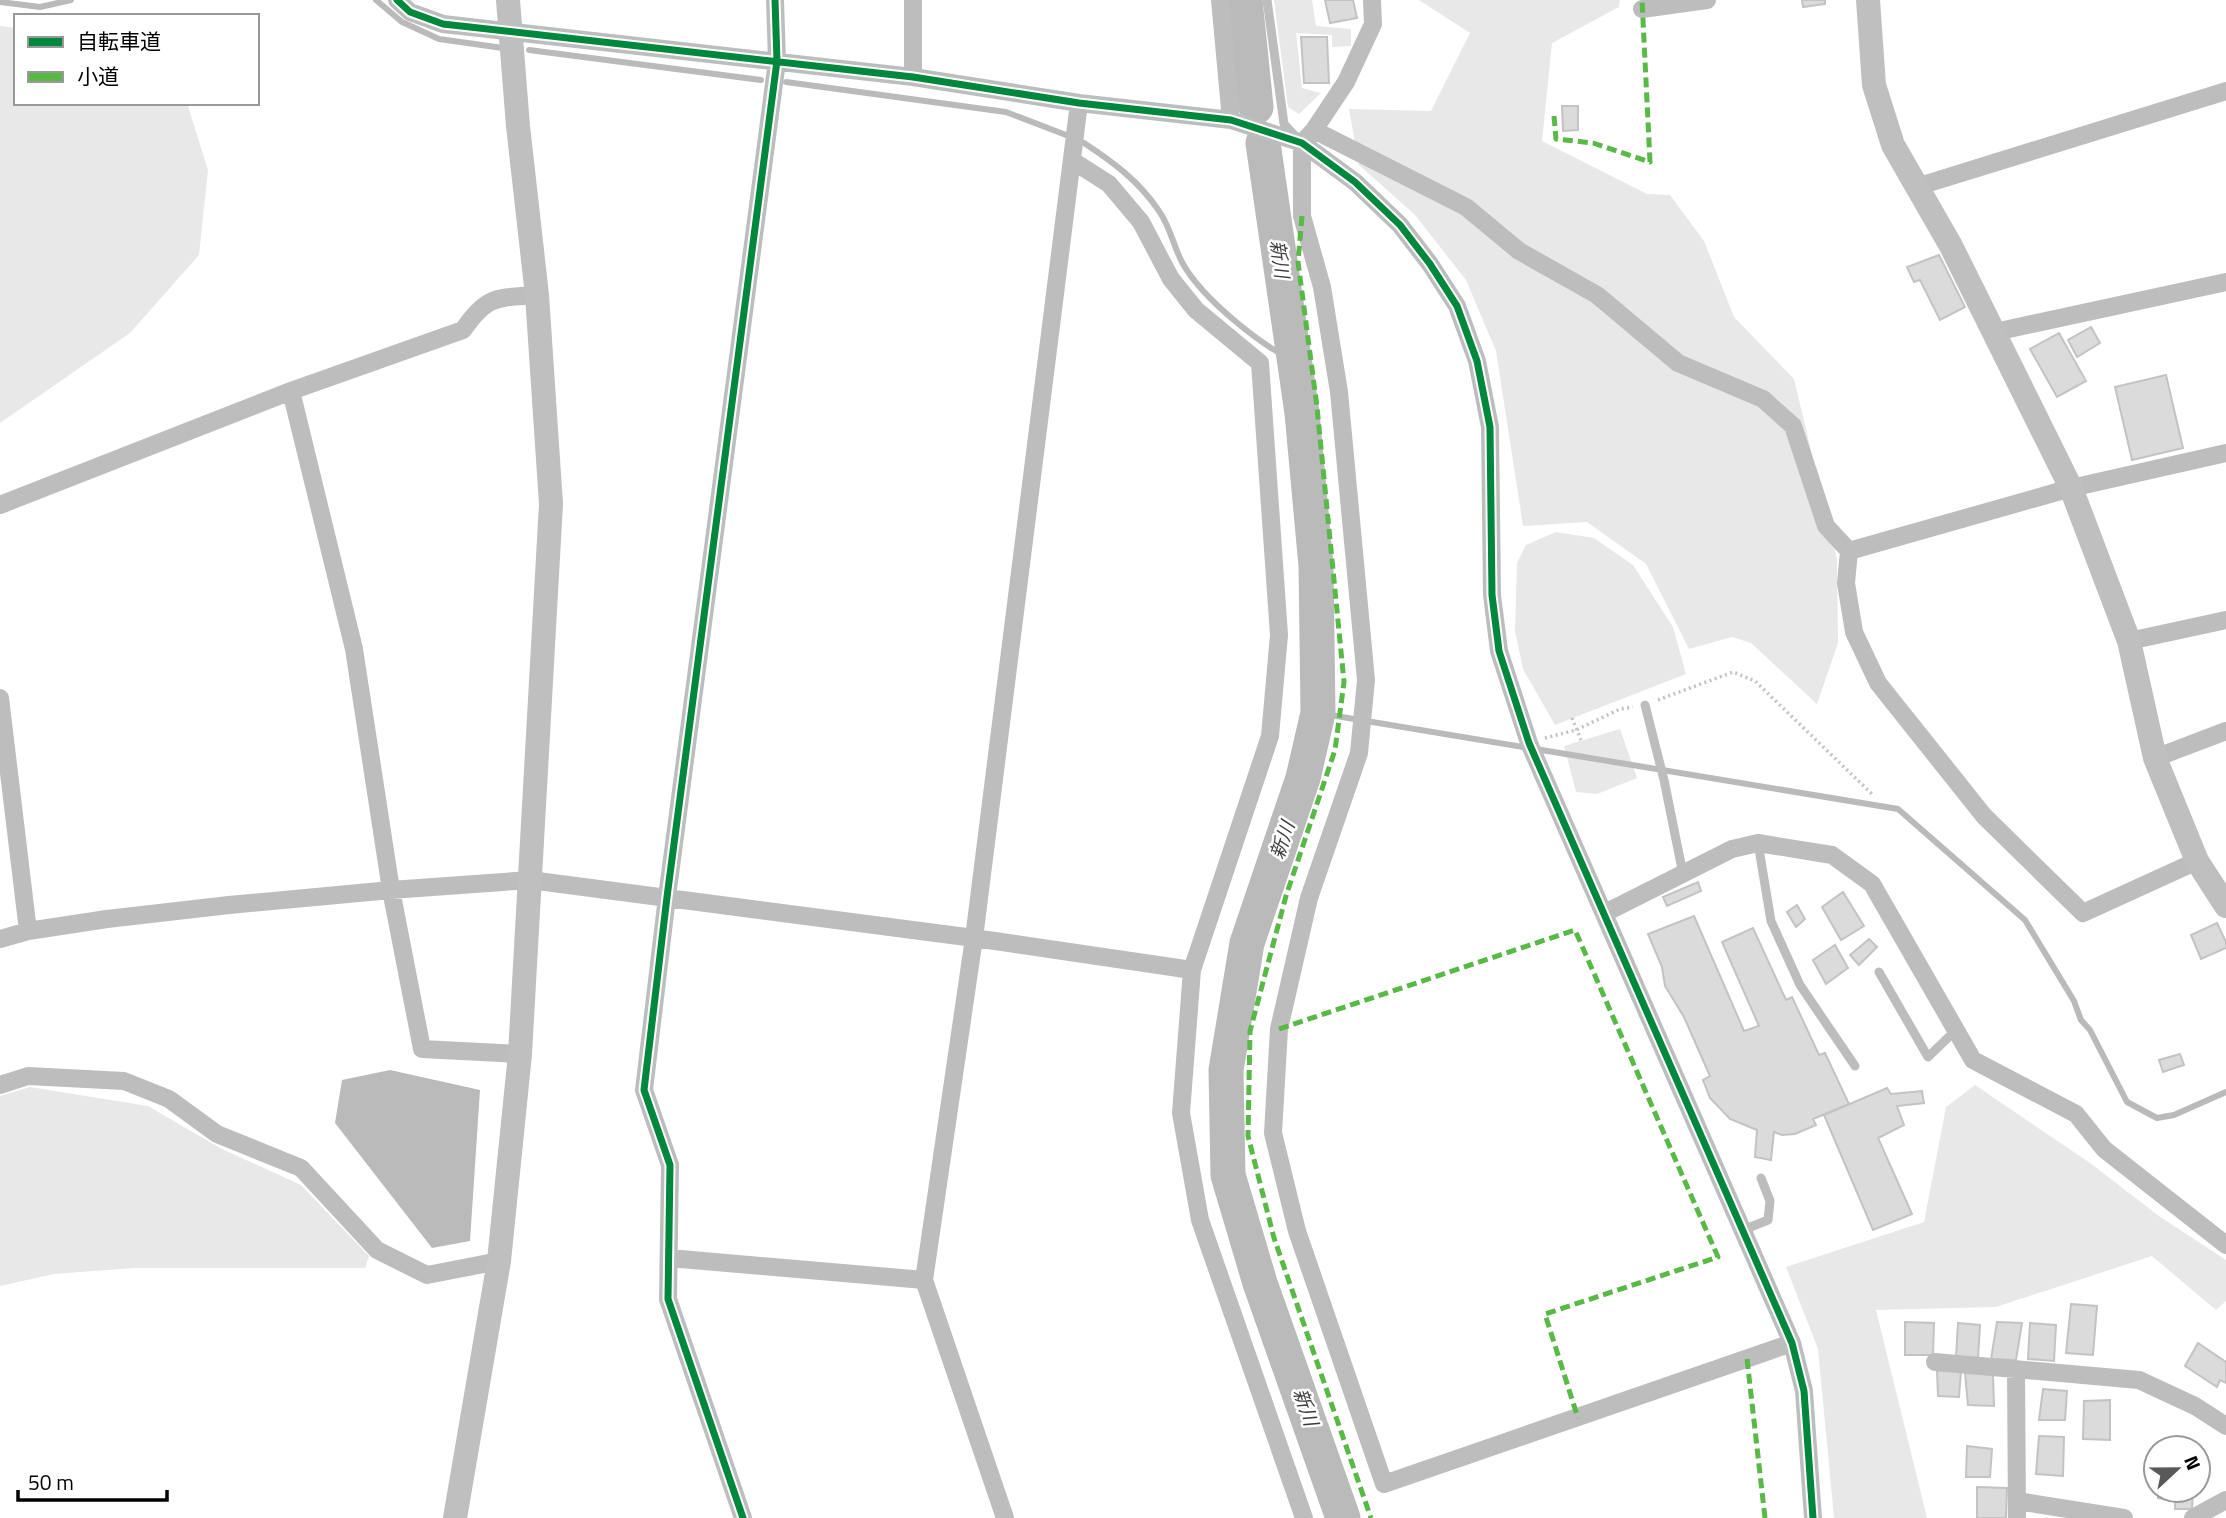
<svg xmlns="http://www.w3.org/2000/svg" width="2226" height="1518" font-family="'Titillium Web','Noto Sans JP',sans-serif">
<style>
.green{fill:#e8e8e8}
.water{fill:#bababa}
.lines{fill:none;stroke-linecap:round;stroke-linejoin:round}
.stream{stroke:#bababa;stroke-width:6}
.river{stroke:#bababa;stroke-width:35}
.building{fill:#dbdbdb;stroke:#c3c3c3;stroke-width:2}
.path{stroke:#c2c2c2;stroke-width:3.5;stroke-dasharray:2 3.5;stroke-linecap:butt}
.lane{stroke:#bdbdbd;stroke-width:9}
.street{stroke:#bdbdbd;stroke-width:18}
.secondary{stroke:#bfbfbf;stroke-width:24}
.quiet{stroke:#58b947;stroke-width:5;stroke-dasharray:10 5;stroke-linecap:butt}
.cycleway-casing{stroke:#fff;stroke-width:11}
.cycleway{stroke:#00873e;stroke-width:7}
.labels{text-anchor:middle;stroke-width:5;stroke-linejoin:round;paint-order:stroke}
.water-label{font-size:19px;font-style:italic;fill:#3d3d3d;stroke:#fff}
</style>
<rect width="100%" height="100%" fill="#fff"/>
<path class="green" d="M1274,0h38l4,26 35,3v17l-19,1v-12l-36,-2 6,55 19,5 -22,21 -11,-7z
M1419,0h201l-1,7 -67,36 -10,98 105,53 23,1 34,46 30,76 60,62 43,180 1,84 -21,61 -66,-61 -19,-6 -43,12 -43,-85 -59,-42 -64,4 -27,-175 -30,-71 -51,-65 -56,-50 -10,-56 82,2 39,-78z
M0,26l16,2v75h171l21,67 -9,85 -69,78 -130,90z
M1556,532l38,6 39,27 40,62 13,47 -131,51 -32,-56 -8,-38 2,-68 9,-18z
M1620,729l17,49 -40,16 -21,-2 -12,-46z
M1975,1085l115,78 69,53 67,44v41l-10,9 -64,-54 -156,51 -120,3 51,208h-93l-16,-169 -32,-82 138,-45 22,-115z
M30,1087l118,19 72,42 81,37 68,71 -4,12h-231l-80,6 -54,12v-190z"/>
<path class="water" d="M390,1070l90,20 -10,151 -38,7 -97,-125 7,-43z"/>
<g class="lines">
<path class="stream" d="M376,0l26,22 37,17 64,9
M0,2l40,5 31,-7
M529,50l232,30
M786,82l220,30 60,23
M1084,143c29,19 55,38 75,68 11,15 15,37 24,53 20,35 77,81 113,98
M1318,713l580,96 127,111 49,81 7,19 9,10 37,72 30,16 17,-3 52,-23"/>
<path class="river" d="M1245,0l11,107
M1263,143l39,270 14,153 2,147 -15,65 -56,165 -21,127 2,105 32,108 83,235"/>
</g>
<path class="building" d="M1325,0h28l4,18 -27,5z
M1802,0h23v4l-22,3z
M1301,37h26l2,46h-25z
M1562,106h16v24l-15,1z
M1939,255l26,52 -25,13 -20,-40 -6,2 -7,-15z
M2091,327l9,16 -23,14 -9,-17z
M2059,333l27,48 -29,16 -27,-48z
M2166,375l17,73 -51,12 -17,-73z
M1698,882l3,9 -34,15 -4,-9z
M1843,892l21,34 -23,14 -19,-33z
M1797,905l8,14 -9,8 -9,-15z
M1694,916l50,115 15,-5 -37,-84 31,-14 33,72 6,-3 27,58 6,-2 24,51 -36,15 3,6 -21,9 -13,1 -8,-3 -3,28 -16,-3 2,-27 -27,-11 -20,-21 -7,-18 7,-4 -26,-59 -19,-31 -3,-19 -14,-33z
M2217,923l9,19v6l-25,11 -10,-24z
M1869,939l8,8 -18,18 -9,-10z
M1835,945l13,23 -22,16 -13,-24z
M2180,1054l4,11 -21,7 -4,-12z
M1887,1088l4,6 31,-3 2,12 -27,3 7,19 -26,13 34,76 -39,16 -49,-115z
M2071,1304l26,2 -4,49 -27,-2z
M1905,1322l29,1 -1,32h-28z
M1997,1322l25,1 -6,37 -25,-1z
M1958,1323l22,2 -2,34 -22,-2z
M2030,1323l26,2 -2,36 -26,-2z
M2198,1343l28,19v21l-6,-3 -3,7 -32,-21z
M1937,1370l24,1 -2,26 -21,-1z
M1965,1373l28,1 1,32 -26,-1z
M2043,1389l24,2 -2,29h-26z
M2110,1400v40l-27,-1 1,-38z
M2039,1436l25,1 -1,39 -27,-2z
M1967,1446l25,3 -2,28h-24z
M1977,1487l30,1 -1,30h-29z
M2159,1490h34l-1,19h-17v-9l-17,-2z"/>
<g class="lines">
<path class="path" d="M1658,700l75,-28 22,9 117,113
M1572,718l9,22
M1545,738l31,-8 44,-21 13,-2"/>
<path class="lane" d="M1267,0l17,124 14,15
M1645,705l19,75 19,94
M1758,843l13,78 29,64 55,81
M1879,972l49,85 28,-27
M1743,1230l25,-10 2,-19 -9,-23"/>
<path class="street" d="M397,0l13,12 33,12 470,53 166,26 152,17 71,23 53,39 45,43 30,39 27,42 20,55 13,66 2,168 7,56 30,92 263,600 12,48 9,127
M913,0v77
M1220,0l11,120
M1372,0l1,24 -27,58 -32,48 -12,13v73l20,71 17,105 27,288 -7,73 -50,145 -30,131 -6,104 24,98 87,253 408,-141
M1642,9l65,-9
M1314,130l152,77 53,44 78,44 81,68 85,36 30,27 33,100 23,25 -3,32 8,49 24,51 106,133 99,97 114,-52
M1073,161l36,23 32,38 30,57 25,31 64,53 19,272 -9,101 -78,234 -11,143 19,107 104,298
M1916,187l310,-96
M1995,332l231,-50
M291,391l63,258 37,241 31,159 98,5
M0,505l291,-114 172,-61c24,-35 33,-32 74,-35
M1849,551l222,-63 155,-35
M2129,641l97,-21
M0,698l28,233
M2155,758l71,-27
M1605,913l127,-64 26,-6 74,12 40,29 101,176 103,54 28,35 122,96
M0,939l28,-8 79,-12 122,-14 162,-15 139,-10 444,58 218,32
M0,1085l28,-9 96,5 45,18 48,35 84,34 76,82 50,25 72,-14
M669,1258l255,22
M1935,1362l204,18 56,26 31,20
M2016,1369l1,149
M2017,1501l107,17
M743,1518l-75,-219 2,-134 -26,-75 23,-193 110,-836 -2,-61
M1005,1518l-81,-238 50,-342 105,-835
M2193,1518l33,-18"/>
<path class="secondary" d="M1868,0l6,85 19,60 58,101 120,242 58,153 26,117 42,103 29,45
M455,1518l44,-257 21,-207 31,-550 -14,-209 -19,-169 -10,-126"/>
<path class="quiet" d="M1554,116l2,23 37,4 57,19 -8,-162
M1302,216l-4,46 19,145 27,275 -9,68 -49,146 -36,135 -2,105 26,102 97,280
M1279,1029l296,-99 143,327 -173,57 33,104
M1747,1359l18,159"/>
<g class="cycleway-casing">
<path id="cycleway" d="M397,0l13,12 33,12 470,53 166,26 152,17 71,23 53,39 45,43 30,39 27,42 20,55 13,66 2,168 7,56 30,92 263,600 12,48 9,127
M743,1518l-75,-219 2,-134 -26,-75 23,-193 110,-836 -2,-61"/>
</g>
<use href="#cycleway" class="cycleway"/>
</g>
<g class="labels">
<g class="water-label">
<text transform="translate(1280 259) rotate(82)" y="7">新川</text>
<text transform="translate(1282 840) rotate(-71)" y="7">新川</text>
<text transform="translate(1306 1407) rotate(71)" y="7">新川</text>
</g>
</g>
<rect x="14" y="14" width="245" height="91" fill="#ffffff" stroke="#999999" stroke-width="2"/>
<rect x="28" y="37" width="35" height="10" fill="#00873e" stroke="#999999" stroke-width="2"/>
<text x="77" y="49" font-size="21" fill="#000000">自転車道</text>
<rect x="28" y="72" width="35" height="10" fill="#58b947" stroke="#999999" stroke-width="2"/>
<text x="77" y="84" font-size="21" fill="#000000">小道</text>
<g transform="translate(2177 1469) rotate(68)"><circle r="33" fill="#ffffff" stroke="#999999" stroke-width="2"/>
<path d="M0-5L12 26L0 18L-12 26Z" fill="#595959"/>
<text y="-10" font-size="19" font-weight="bold" text-anchor="middle" fill="#000000">N</text>
</g>
<path d="M18 1490v10h149v-10" fill="none" stroke="#000000" stroke-width="3.5"/>
<text x="28" y="1490" font-size="21" fill="#000000" stroke="#ffffff" stroke-width="5" paint-order="stroke">50 m</text>
</svg>
